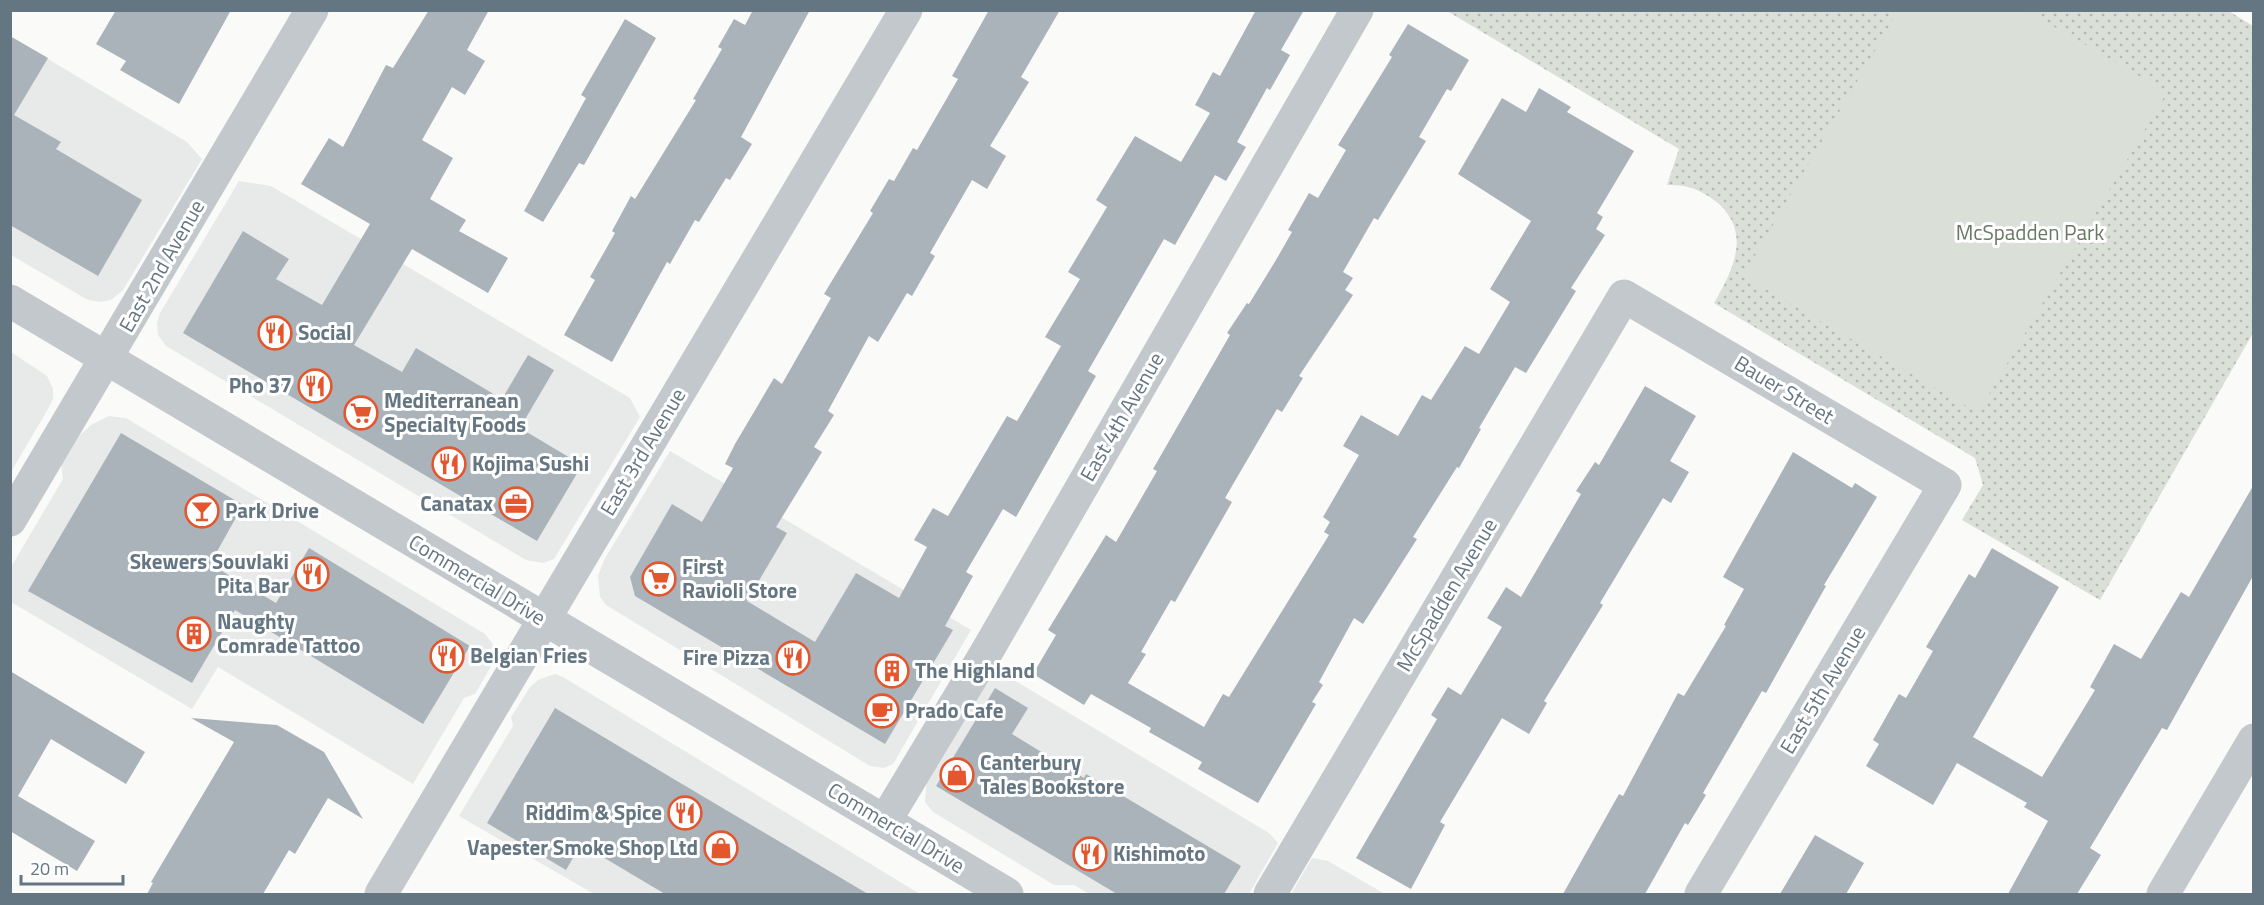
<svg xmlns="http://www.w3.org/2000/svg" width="2264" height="905" font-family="'Titillium Web',sans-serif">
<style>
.built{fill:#e8e9e9}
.grass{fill:url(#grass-dots)}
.garden{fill:#dadfd7}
.building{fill:#aab3b9}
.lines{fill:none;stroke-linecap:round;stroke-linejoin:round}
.minor{stroke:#c3c8cc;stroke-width:33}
.labels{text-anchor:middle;stroke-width:6;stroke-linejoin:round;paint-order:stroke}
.park-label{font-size:21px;fill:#687a64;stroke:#fff}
.street-label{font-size:21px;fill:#657683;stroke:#fff}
.poi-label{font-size:21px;font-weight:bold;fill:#657683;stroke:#fff;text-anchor:start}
</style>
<defs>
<pattern id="grass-dots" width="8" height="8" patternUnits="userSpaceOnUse" patternTransform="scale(1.5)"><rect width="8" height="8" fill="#dadfd7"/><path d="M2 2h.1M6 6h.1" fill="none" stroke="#b4b9b4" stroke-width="1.8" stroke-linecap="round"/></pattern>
</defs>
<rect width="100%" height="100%" fill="#fafaf8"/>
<path class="built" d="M11,37l176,105 15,17 -79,131 -12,10 -10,2 -13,-2 -77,-45z
M239,181l32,5 359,212 10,19 -86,142 -11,4 -17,-3 -360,-214 -8,-11 -1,-12 3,-10z
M11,352l36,24 6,13v10l-5,10 -37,63z
M109,416l17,2 359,216 8,10 1,11 -4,13 -15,26 -11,4 -51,86 -195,-117 -26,42 -181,-107v-35l52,-88 -2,-15 18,-28 12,-11z
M670,451l301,179 -78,134 -9,4 -14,-2 -264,-161 -6,-8 -2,-21 6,-16z
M994,668l275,165 9,10 -29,51h-160l-15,-9h-20l-121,-73 -8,-10 2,-23z
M555,674l8,3 357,217h-326l-135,-78 54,-90 -2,-9 19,-30 8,-7z
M1312,858l16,3 57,33h-94z"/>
<path class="grass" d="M2227,10l26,16v307l-153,267 -138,-80 21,-35 -8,-27 -261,-155c20,-34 39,-73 0,-103 -15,-11 -28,-16 -47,-15l12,-36 -232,-138z"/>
<path class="garden" d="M1898,11h129l140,81 -189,321 -235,-137z"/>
<path class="building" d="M116,10h115l-52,94 -59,-34 6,-9 -30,-17z
M429,10h60l-22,40 18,11 -20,34 -13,-8 -30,53 31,18 -23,41 36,21 -7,11 49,27 -20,35 -76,-44 -58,96 48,27 14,-24 86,51 26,-44 26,15 -34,58 62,37 -45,76 -354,-208 60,-102 46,28 -13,20 46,26 48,-81 -69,-40 28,-46 14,9 43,-82 7,3z
M753,10h57l-69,127 11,7 -22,36 -4,-2 -27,44 -4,-2 -25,44 -3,-2 -55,100 -48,-27 31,-55 -5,-3 25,-44 -3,-2 19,-35 4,3 61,-99 -3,-1 29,-50 -4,-2 16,-28 11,6z
M989,10h71l-39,67 8,5 -39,64 16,10 -19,33 -15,-9 -42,73 5,3 -23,40 -5,-3 -29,49 -9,-6 -41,75 6,4 -20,32 8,5 -46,75 11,6 -40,68 68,41 41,-69 43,25 28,-51 -13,-7 19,-32 15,8 59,-100 10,5 44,-75 -16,-9 35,-58 -12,-7 39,-65 -11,-7 39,-64 46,26 29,-49 -15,-8 18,-33 7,4 36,-66h48l-23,40 9,5 -20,35 -3,-2 -30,54 9,5 -20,34 -11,-6 -40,70 -11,-6 -76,132 8,5 -80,141 -13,-8 -37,63 7,4 -28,50 8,4 -68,114 -250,-148 -5,-19 42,-73 30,18 31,-54 -8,-4 10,-20 39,-66 8,6 49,-86 -7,-4 49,-81 -3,-2 19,-32 5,2 19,-33 4,2 41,-71 -6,-3z
M625,19l31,19 -72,127 -5,-2 -36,59 -19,-11 62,-113 -5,-3z
M1408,24l61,36 -18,31 -4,-2 -28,48 7,4 -48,79 -4,-2 -31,54 10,6 -8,12 8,5 -54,81 4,2 -21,34 -5,-3 -52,89 7,4 -57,100 -4,-2 -30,52 5,2 -18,29 76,44 19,-33 6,3 100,-162 -5,-3 6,-10 -7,-5 36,-62 -16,-9 18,-31 37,21 24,-41 9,5 34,-54 14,8 31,-52 -20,-13 41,-68 -73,-47 44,-76 24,14 13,-24 32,19 -4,5 67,39 -37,62 6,4 -7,12 9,6 -34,53 5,3 -50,82 -11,-6 -36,61 2,1 -22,39 -2,-1 -44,70 4,2 -54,85 -9,-6 -35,64 4,3 -11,17 4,2 -58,99 -60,-34 4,-7 -53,-30 2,-4 -60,-34 -7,11 -51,-31 23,-39 -8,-5 58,-95 10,7 41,-71 -4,-2 77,-134 -3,-2 20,-30 2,1 27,-44 16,-28 -4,-2 21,-37 9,5 28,-48 -8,-5 54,-88 -3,-2z
M10,36l38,22 -34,57 47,27 -5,7 86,51 -44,76 -88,-51z
M1645,386l51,30 -26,45 19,11 -18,31 -8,-5 -63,105 3,2 -59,96 3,2 -18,31 -27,-16 -62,104 5,3 -34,64 -55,-31 81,-139 -6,-4 17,-28 13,8 41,-68 -15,-9 19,-31 15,10 60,-103 -5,-3 19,-29 4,3z
M121,433l122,72 -33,59 66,39 33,-55 161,98 -47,78 -188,-114 -43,73 -164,-92z
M1793,452l59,36 3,-5 22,14 -53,88 2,1 -60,107 -4,-2 -59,102 3,2 -18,30 -3,-2 -40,71h-82l56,-100 4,2 55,-103 6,3 42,-70 -2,-1 20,-36 -21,-12z
M2253,486v90l-86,154 -5,-2 -72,120 11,7 -24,39h-69l40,-73 -24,-14 3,-4 -70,-40 -24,42 -67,-39 13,-22 -6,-4 26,-46 7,4 27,-47 -7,-4 43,-73 6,4 17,-30 67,39 -86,150 69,40 53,-87 -5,-3 24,-43 27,15 40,-67 8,5z
M10,671l135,81 -19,32 -75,-45 -33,57 77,45 -18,30 -67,-40z
M995,688l33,20 -16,26 72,44 2,-4 155,92 -17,28h-107l-181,-108z
M555,708l122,73 191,113h-203l-84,-50 -15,26 -79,-47z
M191,718l86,7 47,27 39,67 -35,-21 -33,56 -6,-4 -26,44h-116l6,-11 -2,-1 83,-140z
M1815,835l49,28 -18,31h-66z"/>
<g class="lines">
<path class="minor" d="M10,301l997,593
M10,520l302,-510
M885,821l101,-168 371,-643
M381,894l525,-884
M1270,894l354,-598 321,189 -244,409
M2163,894l91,-154"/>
</g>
<defs>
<g id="restaurant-ring" transform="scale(1.725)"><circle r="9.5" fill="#fff" stroke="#e4572e" stroke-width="1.5"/><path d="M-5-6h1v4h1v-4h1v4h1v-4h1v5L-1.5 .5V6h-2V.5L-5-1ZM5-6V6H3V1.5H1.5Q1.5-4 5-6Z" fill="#e4572e"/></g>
<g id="supermarket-ring" transform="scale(1.725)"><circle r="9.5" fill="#fff" stroke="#e4572e" stroke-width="1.5"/><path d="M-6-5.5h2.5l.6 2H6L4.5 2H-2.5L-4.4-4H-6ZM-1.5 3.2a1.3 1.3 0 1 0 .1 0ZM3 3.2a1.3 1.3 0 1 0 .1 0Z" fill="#e4572e"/></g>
<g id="office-ring" transform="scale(1.725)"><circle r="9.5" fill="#fff" stroke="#e4572e" stroke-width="1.5"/><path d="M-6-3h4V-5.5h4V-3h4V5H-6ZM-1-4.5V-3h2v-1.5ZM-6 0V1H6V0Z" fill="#e4572e"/></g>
<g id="bar-ring" transform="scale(1.725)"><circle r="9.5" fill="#fff" stroke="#e4572e" stroke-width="1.5"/><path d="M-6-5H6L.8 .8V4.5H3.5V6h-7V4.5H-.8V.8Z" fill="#e4572e"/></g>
<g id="building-ring" transform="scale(1.725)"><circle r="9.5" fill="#fff" stroke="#e4572e" stroke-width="1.5"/><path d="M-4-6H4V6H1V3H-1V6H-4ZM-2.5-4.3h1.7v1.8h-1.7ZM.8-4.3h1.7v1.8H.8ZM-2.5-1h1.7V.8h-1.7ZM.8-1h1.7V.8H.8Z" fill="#e4572e"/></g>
<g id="cafe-ring" transform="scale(1.725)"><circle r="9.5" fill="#fff" stroke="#e4572e" stroke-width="1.5"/><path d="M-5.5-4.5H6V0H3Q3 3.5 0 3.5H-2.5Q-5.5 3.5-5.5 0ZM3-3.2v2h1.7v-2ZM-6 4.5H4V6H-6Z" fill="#e4572e"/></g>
<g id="shop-ring" transform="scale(1.725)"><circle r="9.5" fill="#fff" stroke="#e4572e" stroke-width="1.5"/><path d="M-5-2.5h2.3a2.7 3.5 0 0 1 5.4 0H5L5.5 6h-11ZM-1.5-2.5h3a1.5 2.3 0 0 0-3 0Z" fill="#e4572e"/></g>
</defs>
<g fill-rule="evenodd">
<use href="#restaurant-ring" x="275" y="333"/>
<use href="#restaurant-ring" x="315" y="386"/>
<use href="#supermarket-ring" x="361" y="413"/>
<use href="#restaurant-ring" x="449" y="464"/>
<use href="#office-ring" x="516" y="504"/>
<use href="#bar-ring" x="202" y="511"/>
<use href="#restaurant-ring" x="312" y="574"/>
<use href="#supermarket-ring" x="659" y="579"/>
<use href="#building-ring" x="194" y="634"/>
<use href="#restaurant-ring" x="447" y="656"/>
<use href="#restaurant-ring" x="793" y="658"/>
<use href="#building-ring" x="892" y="671"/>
<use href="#cafe-ring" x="882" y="711"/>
<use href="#shop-ring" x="957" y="775"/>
<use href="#restaurant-ring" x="685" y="813"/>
<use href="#shop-ring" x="721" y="848"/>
<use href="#restaurant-ring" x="1090" y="854"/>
</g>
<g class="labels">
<g class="park-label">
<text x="2030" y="240">McSpadden Park</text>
</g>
<g class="street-label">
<text transform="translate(162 266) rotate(-60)" y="7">East 2nd Avenue</text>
<text transform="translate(1784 390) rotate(31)" y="7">Bauer Street</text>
<text transform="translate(1122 417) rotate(-60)" y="7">East 4th Avenue</text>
<text transform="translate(643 452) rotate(-59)" y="7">East 3rd Avenue</text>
<text transform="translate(477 580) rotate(31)" y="7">Commercial Drive</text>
<text transform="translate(1447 595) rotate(-59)" y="7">McSpadden Avenue</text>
<text transform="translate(1823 690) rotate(-59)" y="7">East 5th Avenue</text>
<text transform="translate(896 828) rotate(31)" y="7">Commercial Drive</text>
</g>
<g class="poi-label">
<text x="298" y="340">Social</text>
<text x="292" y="393" text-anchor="end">Pho 37</text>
<text x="384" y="408">Mediterranean<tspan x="384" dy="24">Specialty Foods</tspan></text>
<text x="472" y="471">Kojima Sushi</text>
<text x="493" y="511" text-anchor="end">Canatax</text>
<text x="225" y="518">Park Drive</text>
<text x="289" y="569" text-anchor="end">Skewers Souvlaki<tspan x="289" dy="24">Pita Bar</tspan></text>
<text x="682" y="574">First<tspan x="682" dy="24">Ravioli Store</tspan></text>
<text x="217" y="629">Naughty<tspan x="217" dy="24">Comrade Tattoo</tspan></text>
<text x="470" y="663">Belgian Fries</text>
<text x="770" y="665" text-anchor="end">Fire Pizza</text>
<text x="915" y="678">The Highland</text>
<text x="905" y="718">Prado Cafe</text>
<text x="980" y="770">Canterbury<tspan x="980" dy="24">Tales Bookstore</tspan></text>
<text x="662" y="820" text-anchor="end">Riddim &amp; Spice</text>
<text x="698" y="855" text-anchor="end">Vapester Smoke Shop Ltd</text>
<text x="1113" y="861">Kishimoto</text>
</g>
</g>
<rect width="2264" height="905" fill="none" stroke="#657683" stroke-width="24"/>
<path d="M21 875v9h102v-9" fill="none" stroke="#657683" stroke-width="3"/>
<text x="30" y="875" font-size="18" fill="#657683" stroke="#ffffff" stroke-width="4.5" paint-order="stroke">20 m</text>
</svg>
